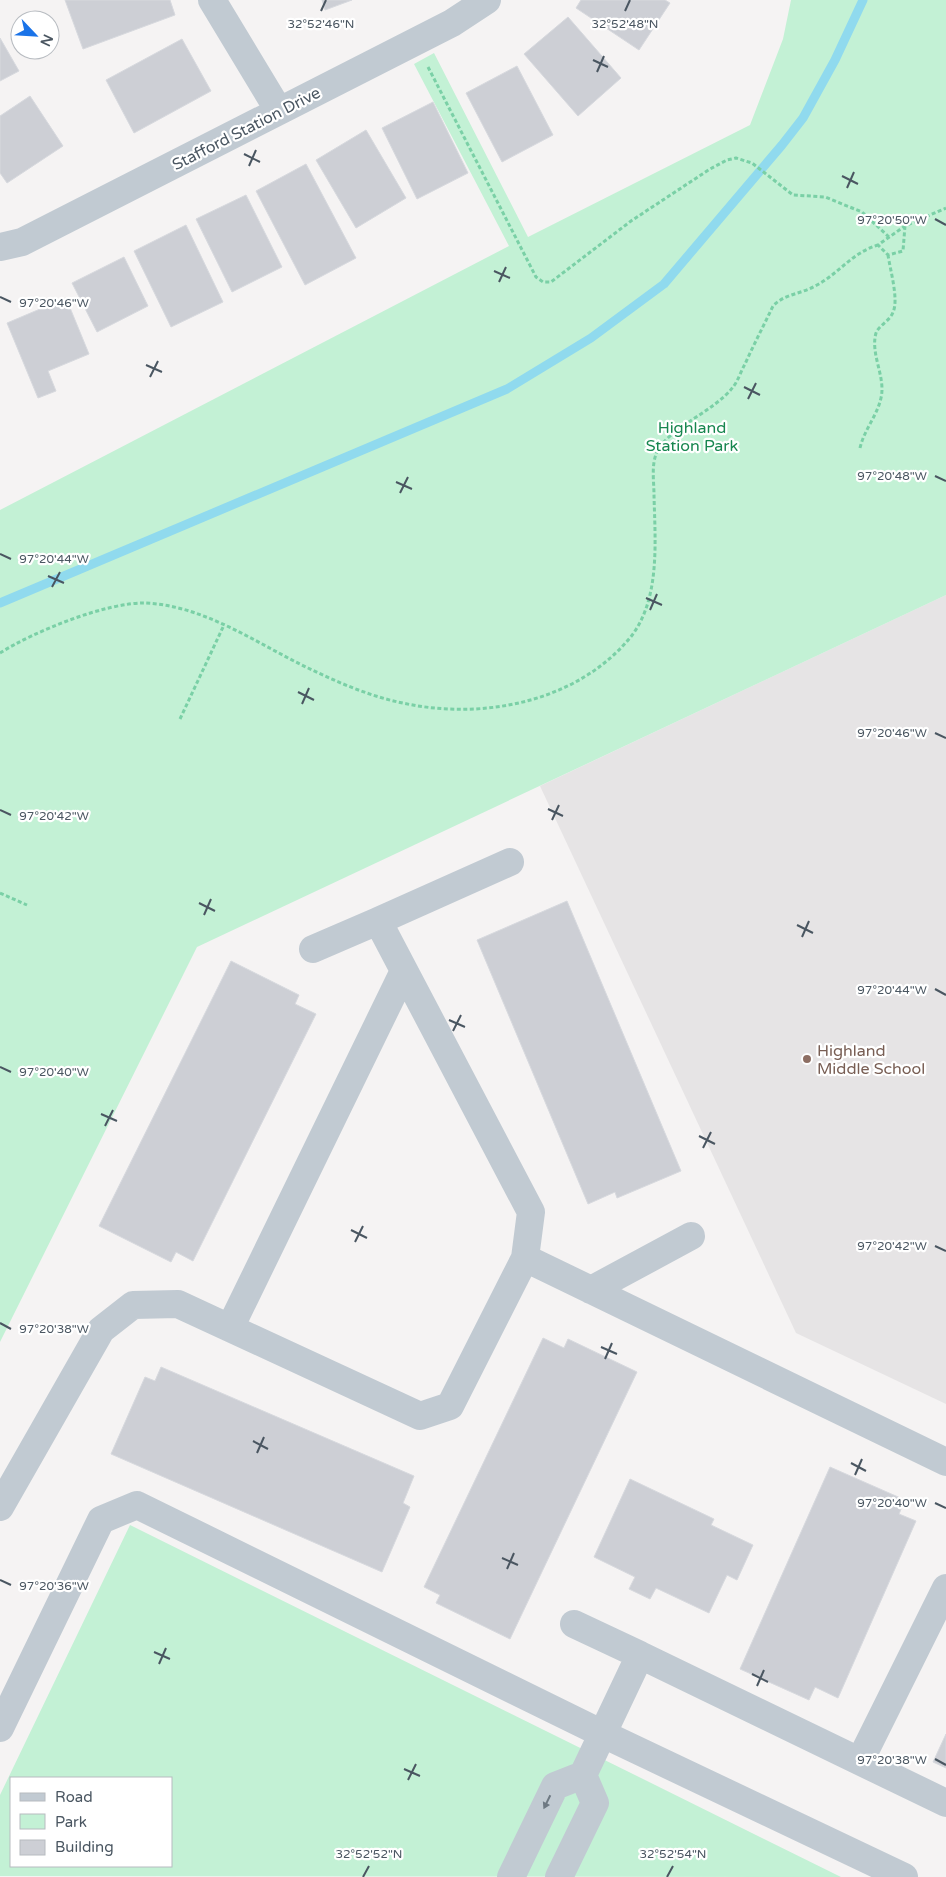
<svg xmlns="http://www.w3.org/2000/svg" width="946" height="1877" font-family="'Varela Round',sans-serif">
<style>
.education{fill:#e6e4e5}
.green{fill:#c3f1d5;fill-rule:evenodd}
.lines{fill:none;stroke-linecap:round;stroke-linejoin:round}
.stream{stroke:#90daee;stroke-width:9}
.building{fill:#cdcfd5;stroke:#d7d9de}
.path{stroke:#7ad0a6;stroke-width:3;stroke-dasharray:4 2.5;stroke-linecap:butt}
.minor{stroke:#c1cad2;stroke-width:28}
.oneway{fill:#6e7983}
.ticks{fill:none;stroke:#4a5661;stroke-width:2}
.education-dot{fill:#8d6e63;stroke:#fff;stroke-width:2}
.labels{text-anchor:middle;stroke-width:4.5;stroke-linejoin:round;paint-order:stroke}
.street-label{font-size:16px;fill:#4a5661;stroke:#fff}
.park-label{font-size:16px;fill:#17864f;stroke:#fff}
.education-label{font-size:16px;fill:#785e54;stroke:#fff;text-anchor:start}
.ticks-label{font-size:12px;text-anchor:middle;fill:#4a5661;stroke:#fff;stroke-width:4.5;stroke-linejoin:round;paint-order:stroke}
</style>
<rect width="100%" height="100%" fill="#f5f3f3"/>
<path class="education" d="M946,595v809l-150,-71 -256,-547z"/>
<path class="green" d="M791,0h155v595l-749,352 -197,395v-832l509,-264 -95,-182 20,-11 94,184 222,-112 33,-86z
M130,1525l711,352 -841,-1v-81zM11,1778h160v88h-160z"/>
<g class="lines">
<path class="stream" d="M0,603l507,-214 84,-51 73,-54 118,-139 21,-27 32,-58 28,-60"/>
</g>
<path class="building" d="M65,0h105l5,15 -92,34z
M322,0h30l-27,10z
M581,0h84l5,3 -31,47 -63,-42z
M568,17l53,61 -43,38 -54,-62z
M0,38l19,33 -19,10z
M182,39l29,52 -77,42 -28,-53z
M517,66l36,69 -51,27 -36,-69z
M30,96l33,50 -56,37 -7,-10v-57z
M433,102l35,71 -51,26 -35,-71z
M366,130l40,68 -50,30 -40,-68z
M306,164l50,94 -51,27 -49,-94z
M246,195l36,72 -50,25 -36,-73z
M186,225l37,77 -52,25 -37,-76z
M124,257l24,49 -51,26 -25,-49z
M66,298l23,56 -41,17 8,20 -18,7 -31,-75z
M567,901l114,270 -64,27 -2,-6 -27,12 -111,-264z
M231,961l68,34 -4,9 21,10 -123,247 -17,-9 -5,10 -72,-36z
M543,1338l21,10 4,-9 69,33 -127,267 -74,-36 4,-8 -16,-8z
M161,1367l253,109 -11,27 7,4 -28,65 -271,-118 34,-77 10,4z
M830,1467l75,33 -6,14 17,7 -78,177 -23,-11 -6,13 -69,-31z
M630,1479l84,40 -3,6 42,20 -16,35 -10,-5 -18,38 -53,-25 -6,11 -21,-10 6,-12 -41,-20z
M946,1734v34l-13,-6z"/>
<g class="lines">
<path class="path" d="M428,67l108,210 7,5h8l80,-61 79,-52 17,-9 9,-2 16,5 41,32 32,2 37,15 27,25
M905,226l-2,25 -15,4 -10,-10 27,-19 41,-18
M860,448c4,-18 17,-32 21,-50 5,-21 -11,-44 -5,-65 3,-8 14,-12 17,-21 6,-12 -3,-43 -5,-57
M0,653c33,-21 106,-51 146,-50 59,3 110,40 162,65 29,14 59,27 90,34 80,19 176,2 231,-63 32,-38 26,-98 25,-144 0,-14 -3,-30 3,-43 10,-23 58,-41 76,-65 5,-6 8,-16 12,-23 9,-20 19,-39 28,-58 11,-12 28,-12 42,-20 24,-12 36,-33 63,-41
M180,719l44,-94
M0,893l27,12"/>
<path class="minor" d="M212,0l67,111
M0,247l22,-5 430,-219 35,-23
M510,862l-132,59 153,291 -6,46
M313,949l65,-28
M591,1290l100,-54
M230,1328l174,-357
M0,1507l101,-177 32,-25 45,-1 242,112 30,-10 75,-148 421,204
M574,1624l66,31
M0,1728l101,-208 36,-15 466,229 301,143
M860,1761l86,-173
M511,1877l44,-91 28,-11 57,-120 306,148
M559,1877l36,-74 -12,-28"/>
</g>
<defs><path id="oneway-solid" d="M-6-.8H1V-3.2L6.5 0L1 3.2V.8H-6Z" transform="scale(1.25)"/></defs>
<use class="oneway" href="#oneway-solid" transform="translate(547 1802) rotate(116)"/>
<path class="ticks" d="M321,11l5,-11M625,11l5,-11M593,60l15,7M597,72l7,-16M244,154l16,8M249,166l7,-16M842,176l16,8M847,188l7,-16M935,219l11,6M494,271l16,7M499,282l7,-15M0,297l11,5M146,365l16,7M150,377l8,-16M744,387l16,8M748,399l8,-16M935,476l11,5M396,482l16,7M400,493l8,-16M0,554l11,5M48,576l16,7M52,587l8,-15M646,598l16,7M650,610l7,-16M298,692l16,8M302,704l7,-16M935,733l11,5M548,809l15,7M0,810l11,5M552,820l7,-15M199,903l16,8M204,915l7,-16M797,925l16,8M802,937l7,-16M935,989l11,6M449,1020l16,7M453,1031l8,-16M0,1067l11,5M101,1114l16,7M105,1126l8,-16M699,1136l16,8M703,1148l8,-16M351,1230l16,8M355,1242l8,-16M935,1246l11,5M0,1323l11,6M601,1347l16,7M605,1359l7,-16M253,1441l15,8M257,1453l7,-16M851,1463l15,8M855,1475l7,-16M935,1503l11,5M502,1558l16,7M507,1569l7,-16M0,1580l11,5M154,1652l16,7M159,1664l7,-16M752,1674l16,8M757,1686l7,-16M935,1759l11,6M404,1769l16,7M408,1780l8,-16M363,1877l6,-11M667,1877l6,-11"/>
<circle class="education-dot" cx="807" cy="1059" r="5"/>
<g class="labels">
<g class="street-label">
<text transform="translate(246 128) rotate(-27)" y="6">Stafford Station Drive</text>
</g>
<g class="park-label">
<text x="692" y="433">Highland<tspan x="692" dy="18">Station Park</tspan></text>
</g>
<g class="education-label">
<text x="817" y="1056">Highland<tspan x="817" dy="18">Middle School</tspan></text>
</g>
</g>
<g class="ticks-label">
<text x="321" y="28">32°52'46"N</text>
<text x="625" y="28">32°52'48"N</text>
<text x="892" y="224">97°20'50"W</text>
<text x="54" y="307">97°20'46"W</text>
<text x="892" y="480">97°20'48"W</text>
<text x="54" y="563">97°20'44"W</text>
<text x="892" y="737">97°20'46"W</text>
<text x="54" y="820">97°20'42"W</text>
<text x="892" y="994">97°20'44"W</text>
<text x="54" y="1076">97°20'40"W</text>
<text x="892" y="1250">97°20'42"W</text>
<text x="54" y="1333">97°20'38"W</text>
<text x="892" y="1507">97°20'40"W</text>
<text x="54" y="1590">97°20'36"W</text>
<text x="892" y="1764">97°20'38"W</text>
<text x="369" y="1858">32°52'52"N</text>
<text x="673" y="1858">32°52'54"N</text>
</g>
<rect x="10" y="1777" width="162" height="90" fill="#ffffff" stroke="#b7bbc0"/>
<rect x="20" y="1793" width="25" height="8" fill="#c1cad2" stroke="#b7bbc0"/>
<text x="55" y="1802" font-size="15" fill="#4a5661">Road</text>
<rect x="20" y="1814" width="25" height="15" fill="#c3f1d5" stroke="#b7bbc0"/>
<text x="55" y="1827" font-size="15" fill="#4a5661">Park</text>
<rect x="20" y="1840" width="25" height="15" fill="#cdcfd5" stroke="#b7bbc0"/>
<text x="55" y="1852" font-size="15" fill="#4a5661">Building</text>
<g transform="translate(35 35) rotate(115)"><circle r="24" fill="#ffffff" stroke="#b7bbc0"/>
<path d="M0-4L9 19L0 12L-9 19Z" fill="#1a73e8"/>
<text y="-8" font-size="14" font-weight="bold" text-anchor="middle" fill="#4a5661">N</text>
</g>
</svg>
